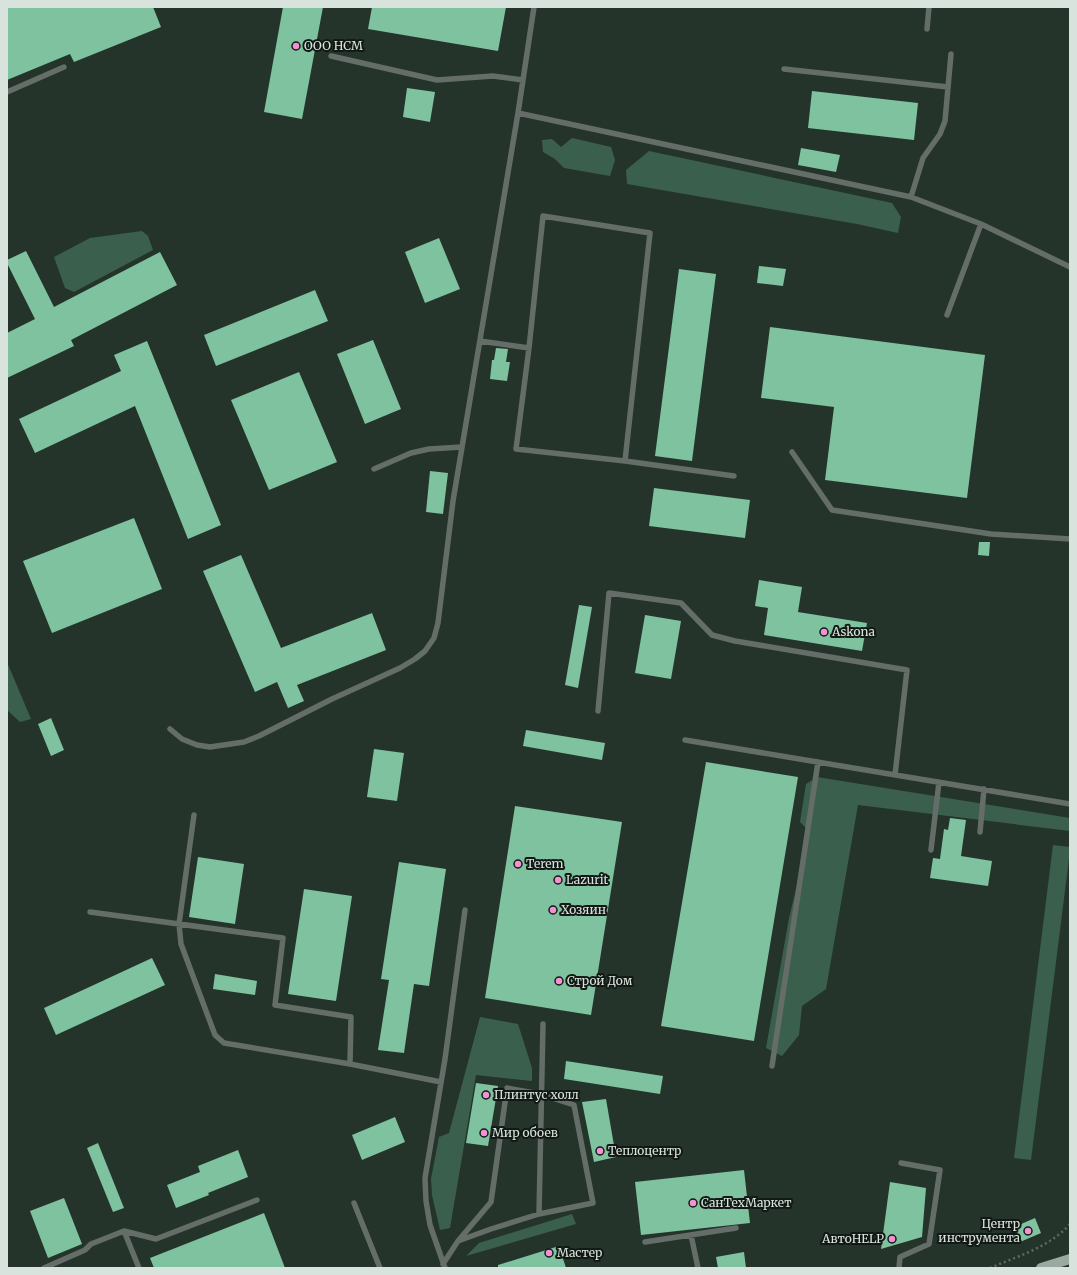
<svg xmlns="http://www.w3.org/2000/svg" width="1077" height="1275" font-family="Merriweather,serif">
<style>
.green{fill:#3b5f4d}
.building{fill:#7fc29f}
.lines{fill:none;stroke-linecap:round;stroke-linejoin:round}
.path{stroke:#5d6b63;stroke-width:2.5;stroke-dasharray:2 3;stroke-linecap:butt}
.lane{stroke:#656d68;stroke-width:5.5}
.primary{stroke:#9aaaa1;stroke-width:10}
.poi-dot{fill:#f491d3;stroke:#121915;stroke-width:1.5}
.labels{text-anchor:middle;stroke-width:4;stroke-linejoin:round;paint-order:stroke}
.poi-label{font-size:12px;fill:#d9e3dd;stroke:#121915;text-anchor:start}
</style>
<rect width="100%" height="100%" fill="#24342b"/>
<path class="green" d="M572,138l39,9 4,13 -5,16 -46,-8 -9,-9 -12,-7 -1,-12 10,-1 9,8z
M649,151l243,52 9,14 -3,16 -41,-9 -230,-40 -1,-14z
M142,231l6,5 5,14 -79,42 -9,-4 -11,-31 36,-19z
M7,662l24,57 -11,3 -13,-12z
M817,777l253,41v13l-212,-26 -32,184 -24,17 -3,29 -17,21 -16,-8 23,-130 21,-86 -10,-10 6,-38z
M1053,845l17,2v4l-39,309 -17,-2z
M480,1017l38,7 14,44v13l-56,-6 -26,153 -10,2 -8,-35 -1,-16 8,-42 10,-4z
M572,1214l4,10 -110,32 13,-13z"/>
<path class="building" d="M7,7h146l8,20 -87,35 -4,-8 -63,26z
M283,7h40l-21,112 -38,-7z
M372,7h134l-8,44 -130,-22z
M407,88l28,4 -5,30 -27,-5z
M812,91l106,12 -4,37 -106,-12z
M801,148l39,7 -4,17 -38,-7z
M439,238l21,51 -35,14 -20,-51z
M26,251l28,56 106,-55 17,33 -106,55 3,6 -67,32v-45l28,-14 -28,-56v-3z
M759,266l27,3 -3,17 -26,-3z
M679,269l37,5 -24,187 -37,-5z
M315,290l13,31 -112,45 -12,-31z
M770,327l215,28 -18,143 -142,-18 9,-73 -73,-9z
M373,340l28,69 -36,15 -28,-70z
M147,341l74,184 -33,14 -53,-133 -100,47 -16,-34 102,-48 -7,-16z
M496,348l12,1 -2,13h4l-3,19 -17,-2 2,-19h2z
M299,372l38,90 -68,28 -38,-90z
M430,471l18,2 -5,41 -17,-2z
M654,488l96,12 -5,38 -96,-12z
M134,518l28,71 -110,44 -29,-72z
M979,542h11l-1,14 -11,-1z
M241,555l40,93 91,-35 14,37 -89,35 7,16 -16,7 -11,-26 -22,10 -52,-121z
M759,580l43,7 -4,25 69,11 -5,28 -98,-16 4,-27 -13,-2z
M579,605l13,2 -14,81 -13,-3z
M645,615l36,6 -10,58 -36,-6z
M51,718l13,32 -13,6 -13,-32z
M526,730l79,13 -3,17 -79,-14z
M374,749l30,4 -7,48 -30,-4z
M706,762l92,15 -44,264 -93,-15z
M515,806l107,16 -31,193 -106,-17z
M950,818l16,2 -5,36 31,5 -4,25 -58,-8 3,-20 7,1 4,-30 4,1z
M198,857l46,7 -9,60 -46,-7z
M399,862l47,7 -17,117 -15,-2 -10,69 -26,-3 11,-70 -8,-1z
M304,889l48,7 -16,105 -48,-7z
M152,958l13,27 -109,50 -12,-27z
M215,974l42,7 -2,14 -42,-6z
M566,1061l97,15 -3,18 -96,-15z
M476,1083l22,3 -10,60 -22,-3z
M606,1099l10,58 -22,5 -12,-60z
M395,1117l10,25 -43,18 -10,-25z
M98,1143l26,65 -11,4 -26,-64z
M238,1150l10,27 -40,16 1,2 -33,13 -9,-23 33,-13 -2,-6z
M744,1170l6,53 -109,12 -6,-53z
M890,1182l36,6 -4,49 -41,12z
M64,1198l18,46 -34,14 -18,-47z
M264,1213l21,55h-131l-4,-10z
M1035,1218l6,15 -21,9 -6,-15z
M559,1246l7,22h-68v-3z
M744,1252l2,16h-28l-2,-11z"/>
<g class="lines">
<path class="path" d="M990,1268c28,-12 60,-21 80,-44"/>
<path class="lane" d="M927,29l2,-22
M331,56l106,24 56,-4 30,4
M784,69l164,18
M7,92l57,-25
M518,113l393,84 70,27 89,43
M911,197l12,-39 17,-24 5,-13 6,-67
M947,315l34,-91
M480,341l49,7 14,-132 107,17 -25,228 -109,-12 13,-101
M792,452l40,58 159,24 79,5
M625,461l109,15
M374,469l37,-16 18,-4 33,-2
M598,711l11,-118 72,10 31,32 23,6 172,29 -12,105
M170,729l12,10 15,6 13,2 34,-5 15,-6 73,-37 68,-31 15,-9 10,-8 9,-13 4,-15 15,-122 65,-388 16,-106
M685,740l385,64
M194,815l-15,109 2,20 34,91 9,8 126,21 91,18
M980,832l4,-43
M931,850l8,-68
M90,912l193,26 -8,67 76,12 -1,47
M772,1066l46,-304
M354,1203l26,65
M124,1231l15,37
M691,1235l7,33
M458,1241l33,-39 16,-114 33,6 34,11 19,98 -54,11
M645,1242l91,-14
M443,1264l15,-23 33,-12 48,-15 4,-190
M44,1268l41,-18 6,-6 33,-13 32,8 101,-39
M445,1268l-15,-43 -4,-24 -1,-23 20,-119 20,-149
M899,1268l1,-11 29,-13 11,-74 -39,-7"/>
<path class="primary" d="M1041,1268l29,-9"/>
</g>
<g class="poi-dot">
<circle cx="296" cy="46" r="4"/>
<circle cx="824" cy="632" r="4"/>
<circle cx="518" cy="864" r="4"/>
<circle cx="558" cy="880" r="4"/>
<circle cx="553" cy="910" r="4"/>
<circle cx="559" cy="981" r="4"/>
<circle cx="486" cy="1095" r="4"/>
<circle cx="484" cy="1133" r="4"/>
<circle cx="600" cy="1151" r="4"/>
<circle cx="693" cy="1203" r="4"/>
<circle cx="1028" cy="1231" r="4"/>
<circle cx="892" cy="1239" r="4"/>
<circle cx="549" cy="1253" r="4"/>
</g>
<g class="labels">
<g class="poi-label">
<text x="304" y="50">ООО НСМ</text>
<text x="832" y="636">Askona</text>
<text x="526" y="868">Terem</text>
<text x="566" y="884">Lazurit</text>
<text x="561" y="914">Хозяин</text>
<text x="567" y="985">Строй Дом</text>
<text x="494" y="1099">Плинтус холл</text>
<text x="492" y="1137">Мир обоев</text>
<text x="608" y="1155">Теплоцентр</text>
<text x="701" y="1207">СанТехМаркет</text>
<text x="1020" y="1228" text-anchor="end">Центр<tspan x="1020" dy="14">инструмента</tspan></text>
<text x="884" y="1243" text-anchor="end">АвтоHELP</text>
<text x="557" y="1257">Мастер</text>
</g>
</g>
<rect width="1077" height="1275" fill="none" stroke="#d9e3dd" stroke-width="16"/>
</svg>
